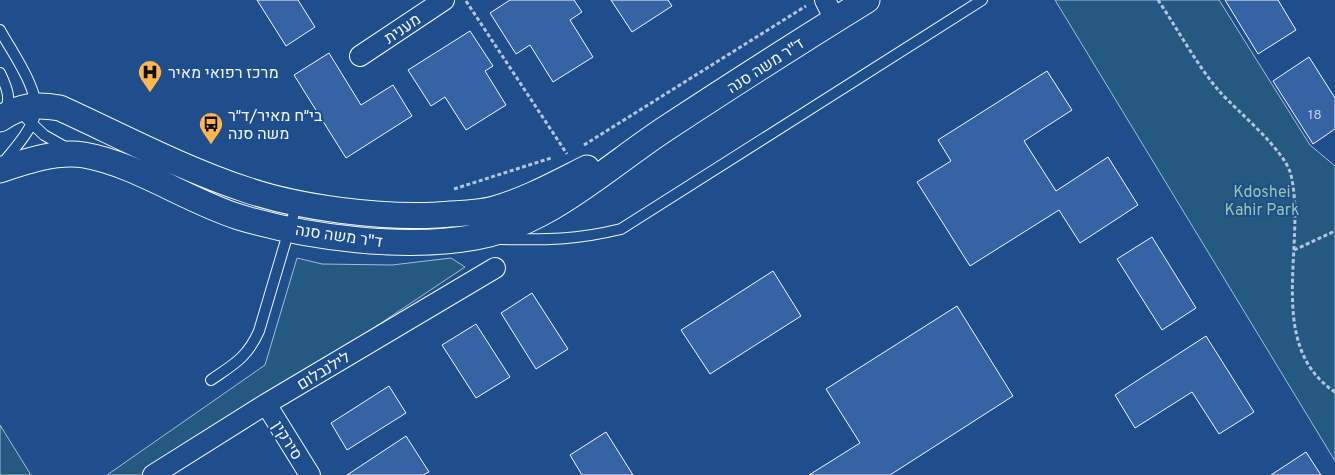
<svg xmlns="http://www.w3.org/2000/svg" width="1335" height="475" font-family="Overpass,Heebo,sans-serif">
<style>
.green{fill:#245a82;stroke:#a8bbd7}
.building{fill:#3563a3;stroke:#f2f6ff}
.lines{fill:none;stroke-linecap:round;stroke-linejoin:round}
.service-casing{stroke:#f2f6ff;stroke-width:12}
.minor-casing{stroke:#f2f6ff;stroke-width:22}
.tertiary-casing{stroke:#f2f6ff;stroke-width:27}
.path{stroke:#b3c4dc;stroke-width:3;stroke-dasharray:4 2.5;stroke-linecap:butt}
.service{stroke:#1f4e8c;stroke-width:10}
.minor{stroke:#1f4e8c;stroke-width:20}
.tertiary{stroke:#1f4e8c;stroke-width:25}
.labels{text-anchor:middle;stroke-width:4;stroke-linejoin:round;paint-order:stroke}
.number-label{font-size:14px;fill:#c3d1e8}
.street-label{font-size:16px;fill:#f2f6ff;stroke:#1f4e8c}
.poi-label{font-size:16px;fill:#f2f6ff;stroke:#1f4e8c;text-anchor:start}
.park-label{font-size:16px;fill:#97c8a6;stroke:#1f4e8c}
</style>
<rect width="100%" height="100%" fill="#1f4e8c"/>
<path class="green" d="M1055,0h164l91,145 25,21v295z
M297,258l25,6 70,1 59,-7 14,9 -312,208h-46l158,-110z
M0,425l31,50h-31z"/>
<path class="building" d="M257,0h41l17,27 -29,19z
M510,0h64l8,12 -12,8 23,37 -40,25 -23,-37 -14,9 -26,-41z
M611,0h57l4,6 -40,26z
M1225,0h53l18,30 -38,24z
M470,31l23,35 -8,5 21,34 -40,25 -21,-33 -14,9 -23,-36z
M329,53l32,52 32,-20 19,31 -66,42 -52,-83z
M1309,57l26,41v31l-22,15 -40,-63z
M1047,71l25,39 -48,31 32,50 52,-34 30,48 -58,38 -21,-33 -89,56 -53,-84 34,-21 -13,-21z
M1152,237l44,71 -34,22 -45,-71z
M773,271l28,45 -91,58 -29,-44z
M532,293l36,56 -32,20 -35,-56z
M957,306l56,90 -123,79h-81l51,-32 -34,-54z
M476,324l34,53 -34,21 -34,-53z
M1206,336l48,76 -35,22 -27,-42 -57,36 -20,-33z
M389,386l17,27 -59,37 -16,-27z
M606,432l27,43h-51l-12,-20z
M406,436l23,36 -6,3h-76z
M1306,452l15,23h-50z"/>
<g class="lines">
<g class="service-casing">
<path id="service" d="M0,30c11,21 41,61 35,85 -5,17 -21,34 -32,48
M0,73c6,13 12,25 5,39
M27,119l17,16 23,13
M501,239c46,1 75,1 120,-10l361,-229
M211,380c23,-16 36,-22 48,-49l38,-128"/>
</g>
<g class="minor-casing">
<path id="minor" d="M825,0l10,20
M360,56l84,-56
M266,404l44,71
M153,475l113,-71 229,-136"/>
</g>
<g class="tertiary-casing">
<path id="tertiary" d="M0,119c20,-14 36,-15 60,-11 61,28 123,61 187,82 53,18 134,28 190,25 19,-2 39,-1 57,-6 32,-9 63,-26 93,-41
M0,170c26,-9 56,-19 84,-15 52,9 104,46 155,62 69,21 166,33 237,20 72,-13 130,-69 189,-108 67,-44 134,-87 202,-129"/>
</g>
<path class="path" d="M1158,0c19,28 40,67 62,92 18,20 65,58 71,83 16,69 -27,170 44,217
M466,1l101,153
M584,145l222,-139
M454,189l97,-31
M1294,250l41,-19"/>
<use href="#service" class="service"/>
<use href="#minor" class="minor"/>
<use href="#tertiary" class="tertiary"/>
</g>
<defs>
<g id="hospital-pin" transform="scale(1.25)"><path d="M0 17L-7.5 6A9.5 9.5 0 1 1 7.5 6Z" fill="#ffb74d" stroke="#1f4e8c"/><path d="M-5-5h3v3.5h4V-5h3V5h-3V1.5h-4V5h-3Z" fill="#111"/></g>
<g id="bus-pin" transform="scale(1.25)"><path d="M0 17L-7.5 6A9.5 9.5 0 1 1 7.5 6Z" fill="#ffb74d" stroke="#1f4e8c"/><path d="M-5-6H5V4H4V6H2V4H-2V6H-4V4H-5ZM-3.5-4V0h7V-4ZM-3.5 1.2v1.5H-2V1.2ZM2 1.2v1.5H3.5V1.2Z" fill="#111"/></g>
</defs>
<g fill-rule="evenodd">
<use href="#hospital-pin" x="150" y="72"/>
<use href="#bus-pin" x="211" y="124"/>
</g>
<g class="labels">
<g class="number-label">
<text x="1315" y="119">18</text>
</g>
<g class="street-label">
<text transform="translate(402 28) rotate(-34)" y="6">מענית</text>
<text transform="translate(765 65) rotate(-33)" y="6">ד"ר משה סנה</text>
<text transform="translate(339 235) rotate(8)" y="6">ד"ר משה סנה</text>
<text transform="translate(323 370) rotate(-31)" y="6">לילנבלום</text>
<text transform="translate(288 440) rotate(58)" y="6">סירקין</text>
</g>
<g class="poi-label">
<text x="168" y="78">מרכז רפואי מאיר</text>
<text x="228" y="121">בי״ח מאיר/ד״ר<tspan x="228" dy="18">משה סנה</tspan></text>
</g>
<g class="park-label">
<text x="1262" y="197">Kdoshei<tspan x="1262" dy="18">Kahir Park</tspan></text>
</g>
</g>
</svg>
